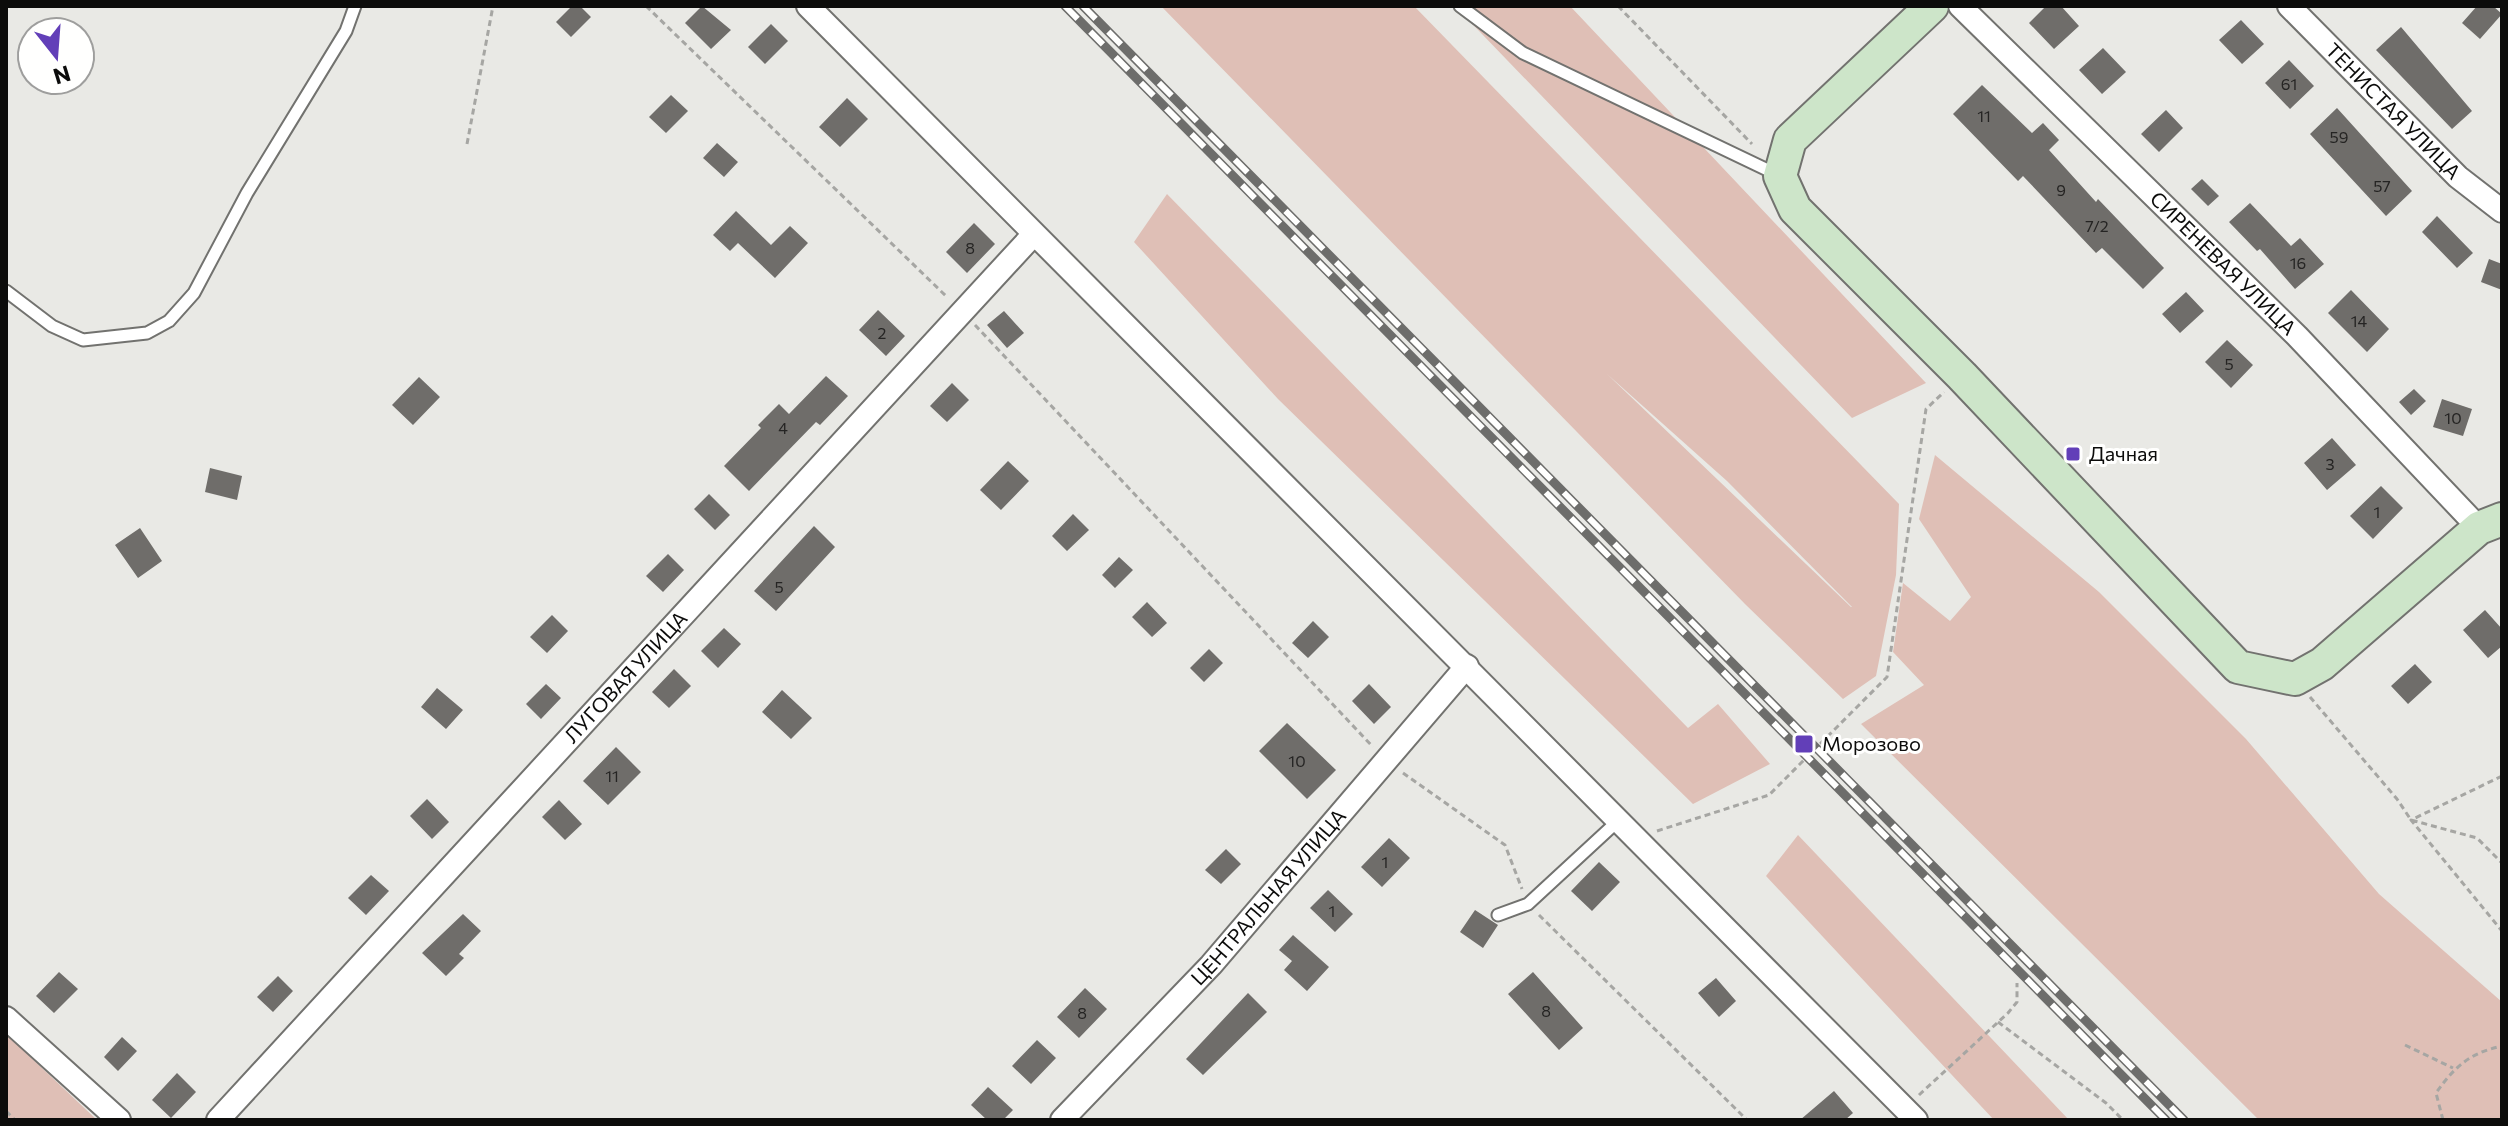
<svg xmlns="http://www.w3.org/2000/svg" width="2508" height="1126" font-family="Commissioner,sans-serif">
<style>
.green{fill:#dfbfb6;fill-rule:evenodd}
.building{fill:#6f6d6a}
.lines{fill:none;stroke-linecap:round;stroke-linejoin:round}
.lane-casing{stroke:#72726f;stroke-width:15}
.street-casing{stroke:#72726f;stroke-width:26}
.secondary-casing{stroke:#72726f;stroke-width:36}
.path{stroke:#a6a6a3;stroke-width:3;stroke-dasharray:6 4;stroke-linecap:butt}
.lane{stroke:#fff;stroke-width:11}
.street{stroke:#fff;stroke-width:22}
.secondary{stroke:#cde5c9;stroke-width:32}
.rail-casing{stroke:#6d6d6b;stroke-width:9}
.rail{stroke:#fffffe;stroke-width:6;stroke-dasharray:18;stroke-linecap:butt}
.poi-dot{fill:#623fb8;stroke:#fffffe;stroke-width:3}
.labels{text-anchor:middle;stroke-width:6;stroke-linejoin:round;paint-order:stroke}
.number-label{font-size:16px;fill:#252423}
.street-label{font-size:20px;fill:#0c0c0b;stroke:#fffffe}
.poi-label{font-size:20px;fill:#0c0c0b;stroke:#fffffe;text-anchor:start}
</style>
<rect width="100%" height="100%" fill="#e9e9e5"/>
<path class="green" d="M1161,6h253l485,498 -3,71 -20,101 -33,23 -98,-95zM1607,374l120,107 125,126h-1z
M1455,6h115l356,377 -74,35z
M1167,194l521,534 30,-24 52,60 -77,40 -415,-405 -144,-157z
M1935,455l164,137 147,147 133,155 123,108v118h-243l-398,-396 63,-39 -31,-33 10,-69 47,38 21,-24 -52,-78z
M1798,835l271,285h-75l-228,-244z
M6,1034l91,86h-91z"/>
<path class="building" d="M572,6h8l11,11 -20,20 -15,-15z
M702,6l29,24 -20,19 -26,-26z
M2046,6h15l18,20 -25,23 -25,-26z
M2477,6h16l9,8 -22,25 -18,-16z
M2241,20l23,24 -22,20 -23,-24z
M771,24l17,17 -23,23 -17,-17z
M2401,27l71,84 -20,18 -76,-79z
M2103,48l23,24 -24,22 -23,-24z
M2289,60l25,26 -24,23 -25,-26z
M1982,85l50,48 11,-10 16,17 -10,10 47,52 2,-3 66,69 -21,21 -41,-41 -6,5 -73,-77 -5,5 -65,-67z
M671,95l17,16 -22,22 -17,-16z
M847,98l21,21 -28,28 -21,-20z
M2337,108l75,83 -26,25 -76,-82z
M2166,110l17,18 -24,24 -18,-18z
M717,143l21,19 -14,15 -21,-19z
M2202,179l17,17 -11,10 -17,-17z
M2250,203l41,43 9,-8 24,26 -29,25 -35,-40 -3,2 -28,-29z
M736,211l35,34 19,-19 18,17 -33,35 -37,-35 -8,8 -17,-16z
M2437,216l36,37 -16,15 -35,-36z
M974,223l21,21 -28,29 -21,-21z
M2489,259l13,5v26l-21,-8z
M2351,290l38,39 -22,23 -39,-39z
M2186,292l18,19 -24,22 -18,-19z
M878,310l27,26 -19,20 -27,-26z
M1004,311l20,22 -17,15 -20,-23z
M2227,340l26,25 -22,23 -26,-26z
M826,376l22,20 -28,29 -4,-3 -67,69 -25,-25 37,-38 -3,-3 21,-21 10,10z
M419,377l21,20 -27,28 -21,-20z
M952,383l17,17 -22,22 -17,-16z
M2414,389l12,12 -15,14 -12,-13z
M2442,399l30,10 -9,27 -30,-9z
M2332,438l24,27 -29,25 -23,-27z
M1008,461l21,20 -28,29 -21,-20z
M210,468l32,8 -5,24 -32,-8z
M2381,486l22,22 -30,31 -23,-23z
M709,494l21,21 -15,15 -21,-21z
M1073,514l16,16 -22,21 -15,-15z
M814,526l21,21 -59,64 -22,-20z
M140,528l22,33 -24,17 -23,-33z
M668,554l16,16 -21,22 -17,-16z
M1119,557l14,13 -18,18 -13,-13z
M1147,602l20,21 -15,14 -20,-20z
M2485,610l17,19v17l-14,12 -25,-28z
M552,615l16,16 -21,22 -17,-16z
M1313,621l16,16 -21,21 -16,-15z
M724,628l17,16 -23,24 -17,-17z
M1209,649l14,14 -19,19 -14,-14z
M2415,664l17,18 -24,22 -17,-18z
M674,669l17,17 -22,22 -17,-16z
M546,684l15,14 -20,21 -15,-15z
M1369,684l22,23 -17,17 -22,-23z
M437,688l26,22 -17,19 -25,-22z
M782,690l30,28 -21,21 -29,-27z
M1287,723l49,47 -29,29 -48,-48z
M616,747l25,25 -33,33 -25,-24z
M427,799l22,23 -17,17 -22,-23z
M559,800l23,24 -17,16 -23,-23z
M1389,838l21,20 -28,29 -21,-20z
M1226,849l15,15 -20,20 -16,-14z
M1599,862l21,20 -28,29 -21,-20z
M371,875l18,16 -23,24 -18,-17z
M1328,890l25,24 -18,18 -25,-24z
M1475,910l23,15 -15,23 -23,-16z
M463,914l18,17 -22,23 5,4 -18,18 -24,-23z
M1293,935l36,32 -22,24 -23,-21 8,-9 -13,-11z
M59,972l19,17 -24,24 -18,-17z
M1533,972l50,56 -24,22 -51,-56z
M278,976l15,15 -20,21 -16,-15z
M1716,978l20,23 -17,16 -21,-24z
M1085,988l22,21 -28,29 -22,-21z
M1248,993l19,19 -64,63 -17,-16z
M122,1037l15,14 -19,20 -14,-14z
M1037,1040l19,18 -25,26 -19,-18z
M177,1073l19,19 -25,26 -19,-18z
M988,1087l25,23 -10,10h-16l-16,-15z
M1834,1091l19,22 -8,7h-45z"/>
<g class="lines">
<g class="lane-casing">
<path id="lane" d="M1460,6l63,47 253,121
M6,291l46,35 31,14 64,-7 22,-12 25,-28 53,-100 99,-162 9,-25
M1498,915l30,-11 91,-84"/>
</g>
<g class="street-casing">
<g id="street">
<path d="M808,6l1108,1114"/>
<path id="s1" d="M1960,6l337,330 182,192"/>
<path id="s2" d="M2289,6l169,171 44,34"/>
<path d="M6,1018l113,102"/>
<path id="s3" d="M218,1120l816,-886"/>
<path id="s4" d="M1062,1120l149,-155 256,-299"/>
</g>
</g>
<g class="secondary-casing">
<path id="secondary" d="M1932,6l-142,134 -10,36 15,33 167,167 276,291 57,12 27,-15 157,-136 23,-9"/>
</g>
<path class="path" d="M646,6l301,291
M1618,6l134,138
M467,144l26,-138
M975,325l398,422
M2310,697l87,102 14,21 66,18 25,25
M1403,773l102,72 17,44
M2502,776l-91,44 91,111
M1657,831l112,-36 118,-118 39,-268 18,-17
M1539,915l208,205
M1998,1022l108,81 17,17
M2405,1045l48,23
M1919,1095l89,-82 9,-11v-19
M6,1111l9,9
M2443,1120l-7,-27c19,-27 34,-40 66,-47"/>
<use href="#lane" class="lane"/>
<use href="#street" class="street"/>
<use href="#secondary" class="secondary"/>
<g class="rail-casing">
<path id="rail" d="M1065,6l1101,1114
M1083,6l1101,1114"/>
</g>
<use href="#rail" class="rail"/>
</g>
<g class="poi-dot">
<rect x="2065" y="446" width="16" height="16" rx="4"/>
<rect x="1794" y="734" width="20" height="20" rx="4"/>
</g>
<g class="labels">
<g class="number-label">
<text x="2289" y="90">61</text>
<text x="1984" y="122">11</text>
<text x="2339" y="143">59</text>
<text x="2382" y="192">57</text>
<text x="2061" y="196">9</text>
<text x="2097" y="232">7/2</text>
<text x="970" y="254">8</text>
<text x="2298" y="269">16</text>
<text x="2359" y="327">14</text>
<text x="882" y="339">2</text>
<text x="2229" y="370">5</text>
<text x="2453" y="424">10</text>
<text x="783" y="434">4</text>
<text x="2330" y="470">3</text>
<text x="2377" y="518">1</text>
<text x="779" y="593">5</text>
<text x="1297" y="767">10</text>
<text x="612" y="782">11</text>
<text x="1385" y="868">1</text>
<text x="1332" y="917">1</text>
<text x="1546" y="1017">8</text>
<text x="1082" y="1019">8</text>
</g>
<g class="street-label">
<text dy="7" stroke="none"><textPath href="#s2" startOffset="148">ТЕНИСТАЯ УЛИЦА</textPath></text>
<text dy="7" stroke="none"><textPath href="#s1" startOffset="368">СИРЕНЕВАЯ УЛИЦА</textPath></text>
<text dy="7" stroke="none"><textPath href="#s3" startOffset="602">ЛУГОВАЯ УЛИЦА</textPath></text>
<text dy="7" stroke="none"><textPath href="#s4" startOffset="304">ЦЕНТРАЛЬНАЯ УЛИЦА</textPath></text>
</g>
<g class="poi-label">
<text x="2089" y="461">Дачная</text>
<text x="1822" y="751">Морозово</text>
</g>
</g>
<rect width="2508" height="1126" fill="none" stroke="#0c0c0b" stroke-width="16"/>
<g transform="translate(56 56) rotate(163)"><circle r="38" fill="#fffffe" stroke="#9e9e9d" stroke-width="2"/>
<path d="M0-6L14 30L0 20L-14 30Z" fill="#623fb8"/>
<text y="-12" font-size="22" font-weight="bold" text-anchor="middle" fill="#0c0c0b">N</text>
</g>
</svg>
